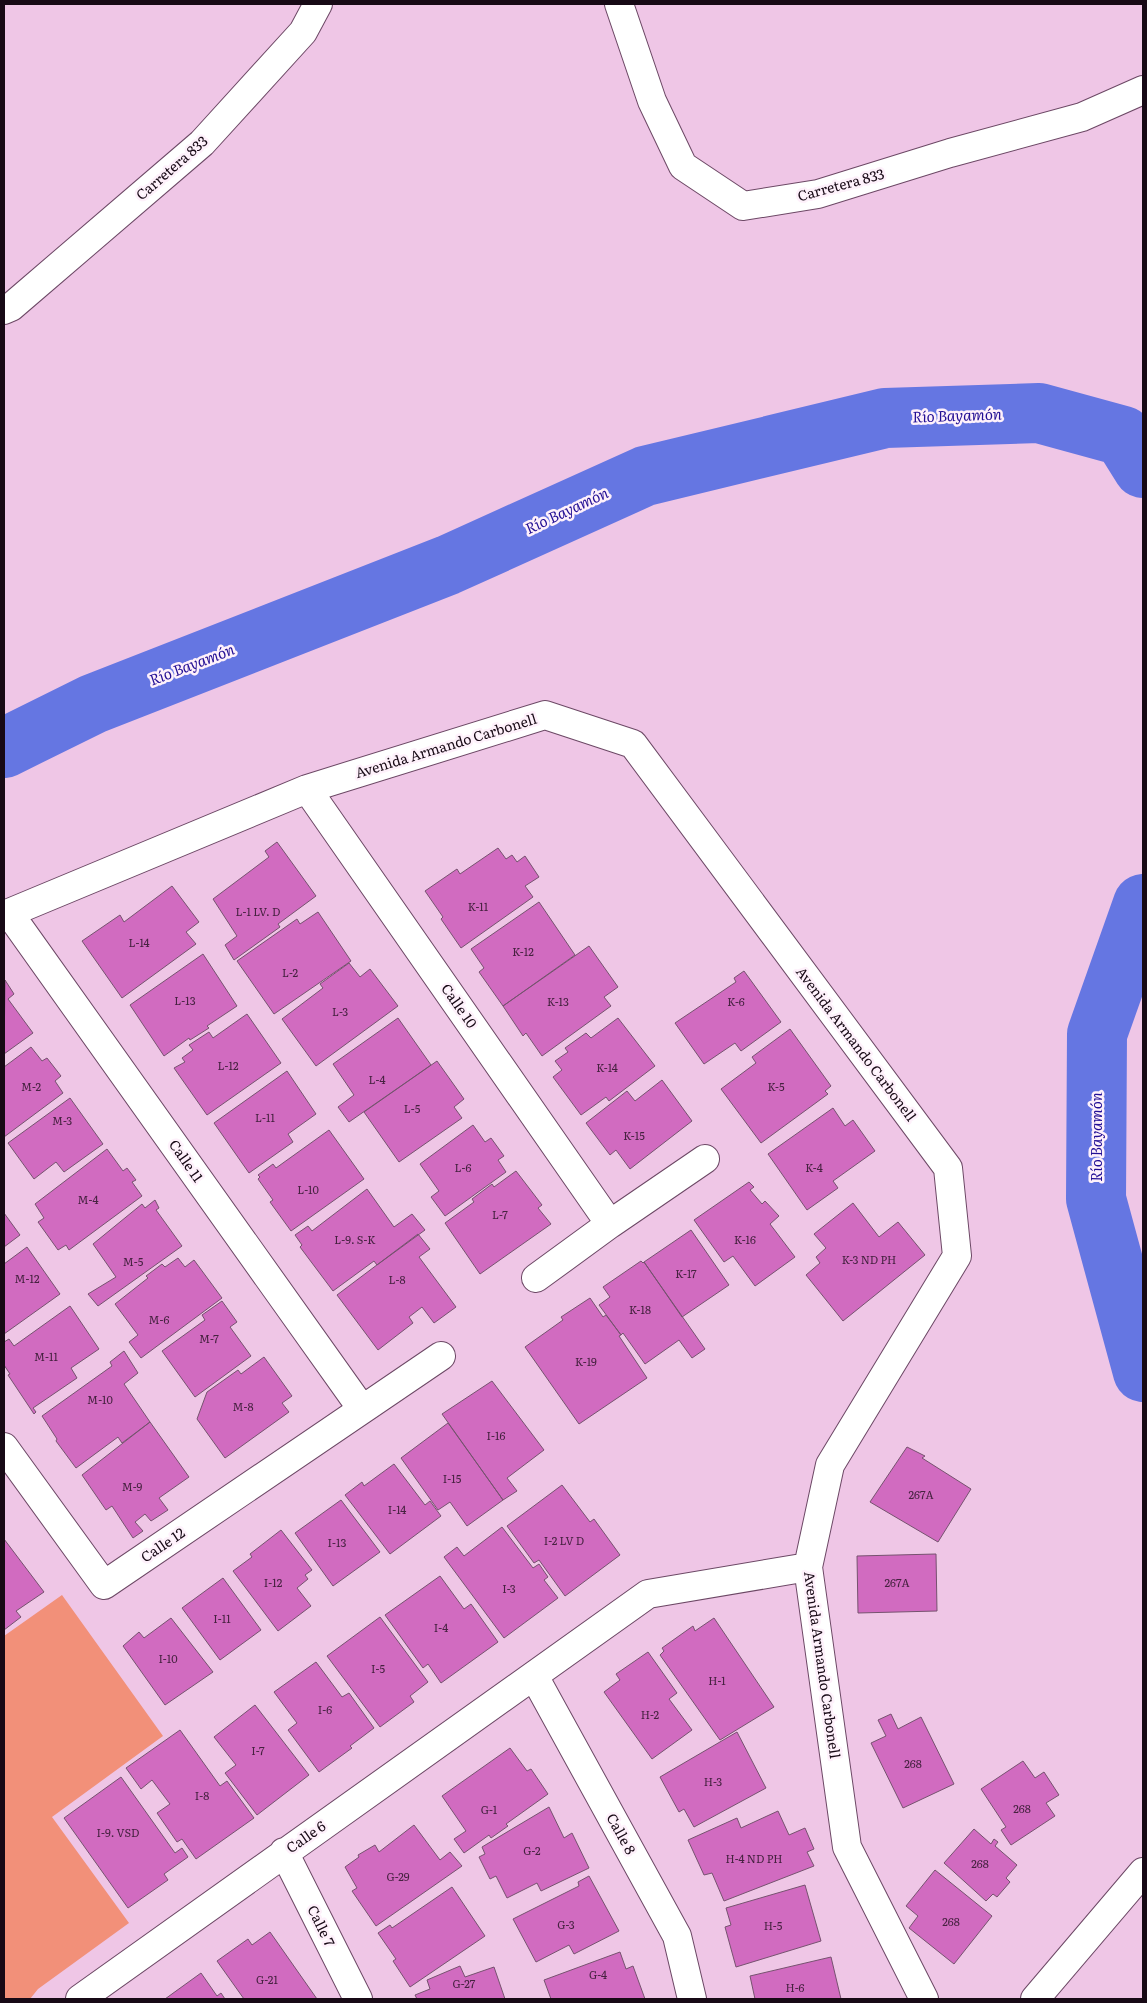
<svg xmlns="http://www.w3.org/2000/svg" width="1147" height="2003" font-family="Literata,serif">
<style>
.green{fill:#f29079}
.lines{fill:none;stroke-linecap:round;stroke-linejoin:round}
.river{stroke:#6576e2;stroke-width:60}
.building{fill:#d16bc0;stroke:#76526f}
.minor-casing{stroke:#6c4865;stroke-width:30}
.minor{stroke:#fff;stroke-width:28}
.labels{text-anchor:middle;stroke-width:5;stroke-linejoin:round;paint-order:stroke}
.number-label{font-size:11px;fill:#462240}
.street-label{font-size:14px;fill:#170915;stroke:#fef1fb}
.water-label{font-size:15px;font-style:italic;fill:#220e94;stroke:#fef1fb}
</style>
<rect width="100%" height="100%" fill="#efc6e6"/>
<path class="green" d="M62,1595l101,141 -111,81 77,106 -91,66 -8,10h-26v-363z"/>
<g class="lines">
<path class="river" d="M4,748l89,-44 355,-139 197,-89 240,-58 154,-5 84,23 20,32
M1143,904l-46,130 -1,165 47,173"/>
</g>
<path class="building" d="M277,842l39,54 -38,28 2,3 -46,33 -9,-15 12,-9 -24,-37 56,-42 -4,-6z
M498,848l8,11 6,-4 5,7 8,-6 14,21 -14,9 8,11 -72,51 -20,-29 2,-2 -18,-26 32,-22 3,5z
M172,886l27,36 -13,10 10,12 -74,54 -40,-57 38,-26 4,7z
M539,902l36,53 -72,51 -24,-34 5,-4 -13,-19z
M318,912l33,49 -77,53 -37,-53 60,-42 3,5z
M589,946l29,41 -14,10 7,9 -69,50 -16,-23 -3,3 -20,-30z
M203,954l34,52 -30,20 2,2 -19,12 -1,-2 -25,18 -34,-51z
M349,963l11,14 10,-8 28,37 -82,60 -34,-47 41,-31 -3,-4z
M744,971l37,51 -40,29 -6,-8 -31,21 -29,-41 61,-41 -2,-4z
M5,980l9,14 -6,5 25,34 -29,21z
M247,1014l34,49 -74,52 -33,-47 11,-6 -3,-4 11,-8 -4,-5 20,-13 4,6z
M398,1018l33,47 -82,57 -11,-15 16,-12 -21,-31z
M618,1018l37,48 -46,35 -3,-4 -25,18 -28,-38 9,-7 -7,-9 13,-9 -3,-4 21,-15 5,5z
M790,1029l41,57 -6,5 3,3 -67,49 -40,-54 35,-26 -4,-6z
M31,1047l11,14 5,-3 14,18 -6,5 8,12 -59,44v-70z
M437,1061l27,38 -10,8 8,11 -63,44 -35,-50z
M287,1071l29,43 -28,20 5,8 -44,31 -35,-50z
M662,1080l30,41 -62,48 -14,-19 -6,5 -24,-32 41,-32 8,10z
M70,1098l33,46 -39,28 -8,-10 -22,17 -26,-36z
M833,1108l12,18 8,-6 22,31 -42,30 5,7 -31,22 -39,-56z
M473,1125l12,17 6,-4 13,18 -6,4 8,12 -61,44 -14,-19 8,-6 -19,-27z
M329,1130l35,49 -73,52 -21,-29 3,-2 -15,-21 2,-2 -2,-2 15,-11 3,4z
M107,1149l16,22 4,-3 9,12 -4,2 10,14 -73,54 -3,-5 -8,5 -20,-28 6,-4 -9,-14z
M516,1171l26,34 -4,3 13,16 -71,50 -35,-51 29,-21 -2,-3 20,-15 2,3z
M749,1182l5,5 -4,3 12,14 3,-3 14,15 -9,8 25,33 -40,29 -22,-30 -9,6 -30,-42z
M367,1189l27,38 18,-13 13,16 -48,35 -3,-4 -41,30 -33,-44 2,-2 -7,-10 13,-9 4,5z
M155,1200l4,8 -3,2 26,36 -84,60 -10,-12 28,-17 -23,-33 49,-40 3,4z
M853,1203l26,34 19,-15 27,33 -82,66 -37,-46 14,-12 -4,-6 10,-9 -12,-14z
M4,1213l16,22 -16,12z
M691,1230l38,55 -47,32 -38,-55z
M418,1234l12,15 -11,8 37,50 -22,16 -12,-16 -13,10 4,6 -35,27 -41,-55z
M27,1247l33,47 -56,40v-70z
M178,1258l7,9 9,-7 28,38 -81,60 -12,-16 9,-7 -23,-31 33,-26 -2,-2 16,-12 3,3z
M641,1261l2,2 1,-1 61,87 -13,9 -13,-18 -34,24 -22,-31 -2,2 -22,-30 11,-8 -7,-10z
M590,1298l13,19 3,-2 15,20 -2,1 28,42 -68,46 -54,-77 38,-27 -2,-3z
M222,1301l15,21 -7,5 21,29 -56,41 -33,-46 43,-31 -3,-5z
M70,1306l29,43 -28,19 6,10 -44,30 3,4 -2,2 -26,-39 2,-1 -6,-9v-23l5,-3 5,7z
M124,1351l14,22 -14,11 26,38 -28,21 -4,-6 -42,31 -20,-27 1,-2 -15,-23 70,-50 -2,-4z
M264,1357l28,39 -10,7 7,9 -64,46 -28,-39 10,-27 31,-22 3,4z
M492,1381l52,69 -37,28 10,13 -14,9 -61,-86z
M150,1422l39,55 -30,21 9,12 -17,11 -6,-7 -10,8 8,9 -10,7 -21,-32 -6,4 -24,-35z
M448,1423l55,77 -36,26 -17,-24 -12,8 -37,-52z
M907,1447l18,9 -3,2 49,31 -33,53 -68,-40z
M394,1464l31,41 5,-4 11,15 -51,38 -45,-59 17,-13 2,4z
M562,1485l28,37 4,-3 26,36 -55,41 -26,-36 -5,3 -27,-37z
M341,1500l39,52 -47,34 -38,-53z
M502,1527l31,41 6,-4 9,13 -4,3 14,18 -54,40 -60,-81 13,-10 7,9z
M281,1530l31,40 -7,5 3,4 -11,9 14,18 -33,25 -45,-60 19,-14 -2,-3z
M4,1539l40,53 -28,19 5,6 -17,13z
M936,1554l1,57 -79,2 -1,-57z
M440,1576l24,33 7,-5 27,38 -57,41 -13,-19 -5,4 -38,-53z
M223,1578l38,52 -41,30 -38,-52z
M380,1617l48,65 -18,14 4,6 -34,25 -53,-71z
M171,1618l42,54 -48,33 -42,-59 16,-14 5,6z
M714,1618l60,89 -54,33 -60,-85 4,-4 -2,-3 31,-22 2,5z
M648,1652l29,41 -8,6 23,31 -40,29 -48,-67 16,-12 -4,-6z
M316,1662l26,35 7,-4 25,35 -24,18 2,2 -33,24 -31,-42 9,-7 -23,-31z
M255,1705l54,70 -52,40 -32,-42 11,-8 -22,-28z
M891,1714l7,15 23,-12 33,67 -51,24 -32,-65 15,-7 -8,-16z
M180,1730l40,56 7,-5 27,37 -58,41 -14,-20 -5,3 -20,-29 13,-9 -18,-24 -11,9 -15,-21z
M737,1732l29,56 -72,39 -10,-18 -5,3 -19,-35z
M510,1748l17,23 4,-2 17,25 -42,30 2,2 -17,12 -2,-3 -25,18 -10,-14 12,-8 -24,-35z
M1023,1761l12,17 9,-6 15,23 -13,8 9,13 -44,29 -10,-15 5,-3 -25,-38z
M121,1777l54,76 7,-5 6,9 -24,17 4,6 -40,28 -64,-90z
M549,1807l15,31 8,-5 17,35 -48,23 -4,-8 -30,15 -11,-22 -6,3 -11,-22 6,-3 -3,-7z
M778,1811l11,24 16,-7 9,21 -7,3 7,14 -90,35 -12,-28 -8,2 -16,-35 49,-22 4,10z
M414,1825l26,35 10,-8 12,14 -86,60 -24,-35 5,-3 -12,-21 14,-10 -1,-2 17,-10 4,7z
M974,1829l17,15 3,-5 4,3 -3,4 22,19 -11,13 4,4 -13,15 -4,-3 -7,7 -42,-38z
M935,1870l57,46 -38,48 -45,-36 9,-12 -12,-10z
M589,1876l30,55 -45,23 -5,-9 -33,17 -23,-43 66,-33 -1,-4z
M805,1885l16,56 -85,26 -11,-40 6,-2 -5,-17z
M452,1887l33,49 -75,51 -17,-26 3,-2 -18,-26 12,-8 2,3z
M270,1932l47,67h-73l-27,-38 31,-22 4,6z
M620,1952l6,17 7,-3 12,33h-94l-7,-19z
M831,1957l10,42h-86l-5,-23z
M460,1966l5,11 29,-10 11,32h-88l-2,-4 15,-6 -3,-9z
M201,1973l16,23 4,-3 4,6h-60z"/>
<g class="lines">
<g class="minor-casing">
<path id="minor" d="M619,4l33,97 31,65 60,40 75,-12 132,-41 132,-36 61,-27
M4,310l7,-3 191,-164 101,-111 15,-28
M307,789l303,435
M9,913l353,496
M4,917l5,-4 298,-124 238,-74 88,29 315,424 9,88 -127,209 -22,102 39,280 77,152
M536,1278l74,-54 95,-65
M4,1447l100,138 337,-229
M534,1676l143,260 15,63
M284,1852l74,147
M80,1999l568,-405 160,-27
M1035,1999l108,-127"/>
</g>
<use href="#minor" class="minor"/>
</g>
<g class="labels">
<g class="number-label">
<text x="478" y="911">K-11</text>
<text x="258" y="916">L-1 LV. D</text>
<text x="139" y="947">L-14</text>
<text x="523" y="956">K-12</text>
<text x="290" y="977">L-2</text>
<text x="185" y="1005">L-13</text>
<text x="558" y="1006">K-13</text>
<text x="736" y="1006">K-6</text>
<text x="340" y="1016">L-3</text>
<text x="228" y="1070">L-12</text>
<text x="607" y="1072">K-14</text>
<text x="377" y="1084">L-4</text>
<text x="31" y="1091">M-2</text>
<text x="776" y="1091">K-5</text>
<text x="412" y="1113">L-5</text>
<text x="265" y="1122">L-11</text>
<text x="62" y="1125">M-3</text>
<text x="634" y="1140">K-15</text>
<text x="463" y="1172">L-6</text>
<text x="814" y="1172">K-4</text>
<text x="308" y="1194">L-10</text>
<text x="88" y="1204">M-4</text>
<text x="500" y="1219">L-7</text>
<text x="355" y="1244">L-9. S-K</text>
<text x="745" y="1244">K-16</text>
<text x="869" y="1264">K-3 ND PH</text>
<text x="133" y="1266">M-5</text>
<text x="686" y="1278">K-17</text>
<text x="27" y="1283">M-12</text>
<text x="397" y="1284">L-8</text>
<text x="640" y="1314">K-18</text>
<text x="159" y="1324">M-6</text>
<text x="209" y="1343">M-7</text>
<text x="46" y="1361">M-11</text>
<text x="586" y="1366">K-19</text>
<text x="100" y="1404">M-10</text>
<text x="243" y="1411">M-8</text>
<text x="496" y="1440">I-16</text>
<text x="452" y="1483">I-15</text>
<text x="132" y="1491">M-9</text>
<text x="921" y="1499">267A</text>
<text x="397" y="1514">I-14</text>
<text x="564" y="1545">I-2 LV D</text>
<text x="337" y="1547">I-13</text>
<text x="273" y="1587">I-12</text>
<text x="897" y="1587">267A</text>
<text x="509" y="1593">I-3</text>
<text x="222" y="1623">I-11</text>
<text x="441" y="1632">I-4</text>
<text x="168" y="1663">I-10</text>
<text x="378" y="1673">I-5</text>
<text x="717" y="1685">H-1</text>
<text x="325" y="1714">I-6</text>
<text x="650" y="1719">H-2</text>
<text x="258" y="1755">I-7</text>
<text x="913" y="1768">268</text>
<text x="713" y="1786">H-3</text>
<text x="202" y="1800">I-8</text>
<text x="1022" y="1813">268</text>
<text x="489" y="1814">G-1</text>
<text x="118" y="1837">I-9. VSD</text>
<text x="532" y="1855">G-2</text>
<text x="754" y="1863">H-4 ND PH</text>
<text x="980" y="1868">268</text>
<text x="398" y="1881">G-29</text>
<text x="951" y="1926">268</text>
<text x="566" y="1929">G-3</text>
<text x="773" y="1930">H-5</text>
<text x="598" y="1979">G-4</text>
<text x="267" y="1984">G-21</text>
<text x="464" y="1988">G-27</text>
<text x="795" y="1992">H-6</text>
</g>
<g class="street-label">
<text transform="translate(172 168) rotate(-41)" y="5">Carretera 833</text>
<text transform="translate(841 185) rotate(-15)" y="5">Carretera 833</text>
<text transform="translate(446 746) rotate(-17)" y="5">Avenida Armando Carbonell</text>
<text transform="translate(459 1006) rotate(55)" y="5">Calle 10</text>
<text transform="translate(856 1044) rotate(53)" y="5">Avenida Armando Carbonell</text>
<text transform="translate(186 1161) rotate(55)" y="5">Calle 11</text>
<text transform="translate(163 1545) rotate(-34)" y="5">Calle 12</text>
<text transform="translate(822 1665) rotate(82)" y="5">Avenida Armando Carbonell</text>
<text transform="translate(621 1834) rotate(61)" y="5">Calle 8</text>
<text transform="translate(306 1837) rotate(-35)" y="5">Calle 6</text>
<text transform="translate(321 1926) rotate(64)" y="5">Calle 7</text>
</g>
<g class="water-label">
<text transform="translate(957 416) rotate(-2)" y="5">Río Bayamón</text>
<text transform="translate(567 511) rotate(-25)" y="5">Río Bayamón</text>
<text transform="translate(192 665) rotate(-21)" y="5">Río Bayamón</text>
<text transform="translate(1097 1137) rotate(-90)" y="5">Río Bayamón</text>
</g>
</g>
<rect width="1147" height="2003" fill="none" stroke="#170915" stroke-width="10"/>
</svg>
